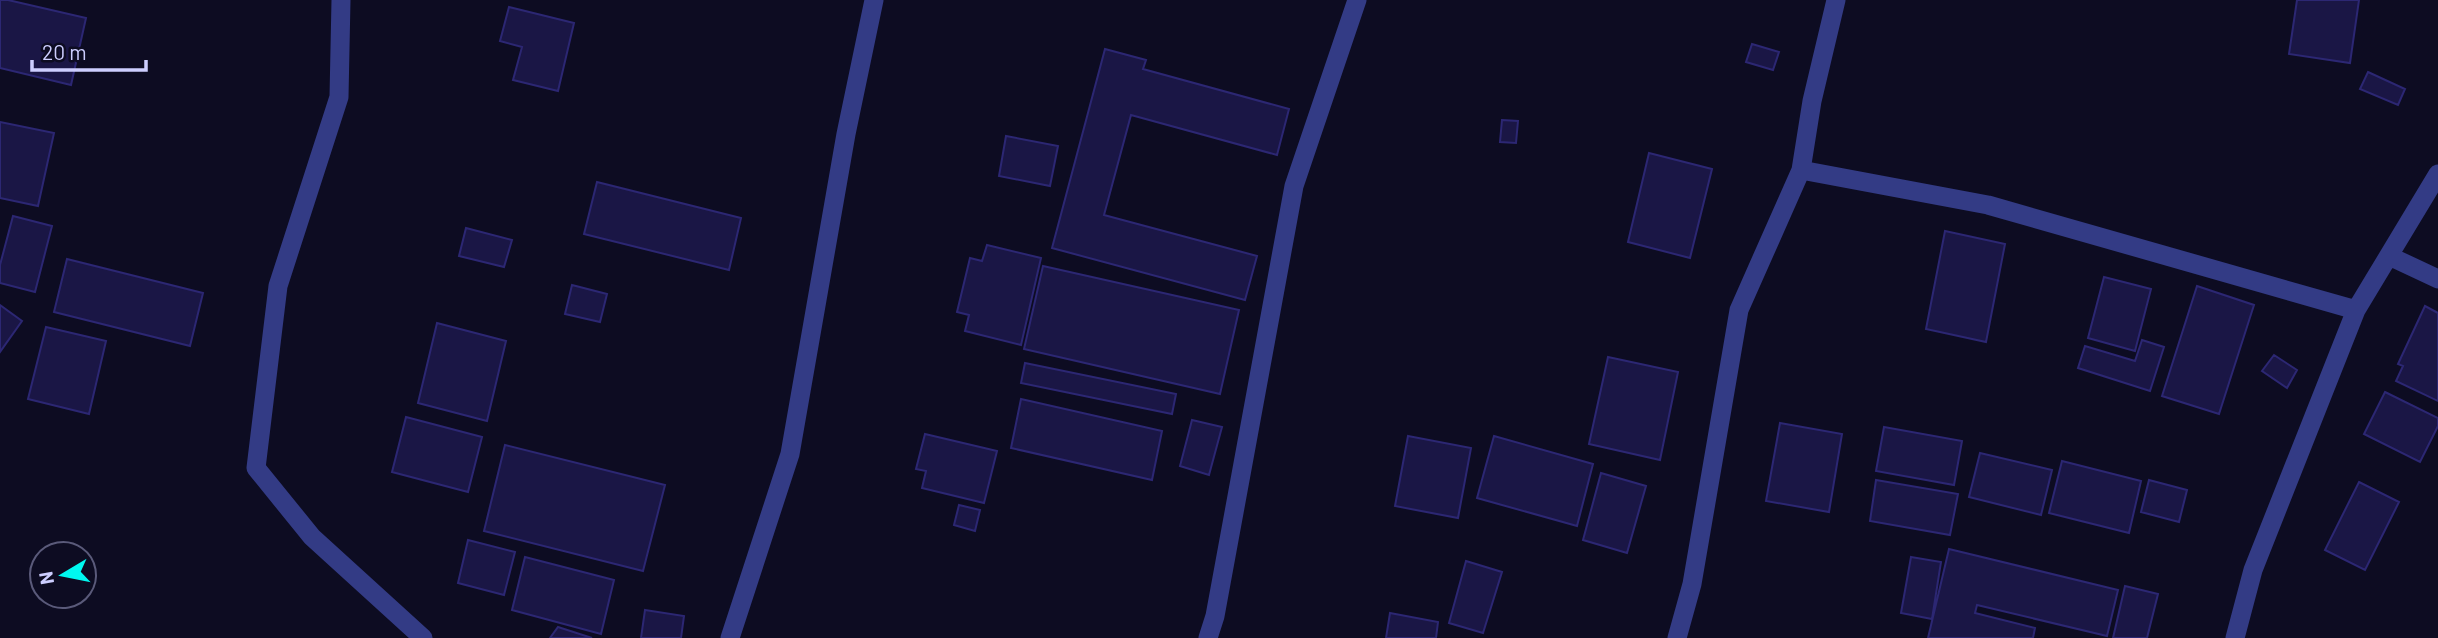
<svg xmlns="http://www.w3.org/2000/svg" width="2438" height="638" font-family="Barlow,sans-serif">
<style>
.building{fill:#1a1645;stroke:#2c2773;stroke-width:2}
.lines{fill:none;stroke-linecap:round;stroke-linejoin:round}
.minor{stroke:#333b85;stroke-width:19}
</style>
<rect width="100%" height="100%" fill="#0d0c22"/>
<path class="building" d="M0,0h8l78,18 -15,67 -71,-17z
M2297,0h62l-9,63 -61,-9z
M509,7l65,16 -16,68 -45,-11 9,-33 -22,-6z
M1752,44l27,8 -6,18 -27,-8z
M1105,49l41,11 -3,9 146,40 -12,46 -146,-40 -27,100 153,41 -12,44 -193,-52z
M2368,72l37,17 -7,16 -38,-16z
M1502,120l16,1 -2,22 -16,-1z
M0,122l54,11 -16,73 -38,-8z
M1006,136l52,10 -8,40 -51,-10z
M1649,153l63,16 -22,89 -62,-16z
M597,182l144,36 -12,52 -145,-36z
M13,216l39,10 -17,66 -35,-9v-18z
M466,228l46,12 -8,27 -45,-11z
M1945,231l60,13 -19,98 -60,-13z
M987,245l54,13 -20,87 -56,-14 4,-16 -12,-3 13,-54 12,3z
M67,259l136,34 -13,53 -136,-34z
M1043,266l196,44 -19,84 -196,-45z
M2104,277l47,12 -16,62 -47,-13z
M572,285l35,9 -7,28 -35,-8z
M2197,286l57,19 -35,109 -57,-18z
M0,305l22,16 -22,31z
M2425,306l13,7v88l-42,-20 7,-15 -5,-2z
M437,323l69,18 -19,80 -69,-18z
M46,327l60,14 -17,73 -61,-15z
M2142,340l22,7 -14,44 -72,-23 7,-22 50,15z
M2274,355l23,15 -10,18 -25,-17z
M1608,357l70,15 -18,88 -71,-16z
M1025,363l151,31 -4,20 -151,-31z
M2385,392l53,26v8l-18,36 -56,-28z
M1021,399l141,32 -10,49 -141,-32z
M406,417l76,20 -14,55 -76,-20z
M1192,420l30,7 -13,48 -29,-9z
M1780,423l62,11 -13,78 -63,-11z
M1884,427l78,14 -8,44 -78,-14z
M925,434l72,17 -13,52 -62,-15 4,-17 -10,-2z
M1408,436l63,12 -13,70 -63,-12z
M1494,436l99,28 -16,62 -100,-28z
M505,445l160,40 -22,86 -159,-40z
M1980,453l72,17 -11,45 -72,-18z
M2062,461l79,20 -12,52 -80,-20z
M1601,473l45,13 -19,67 -44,-13z
M1876,480l82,14 -8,41 -80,-14z
M2149,480l38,10 -8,32 -38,-10z
M2359,482l40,20 -34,68 -40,-20z
M959,505l21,5 -5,21 -21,-6z
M468,540l47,12 -11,43 -46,-12z
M1949,549l169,41 -11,46 -130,-31 -2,8 60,15 -2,10h-105z
M525,557l89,23 -13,54 -89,-24z
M1911,557l30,5 -9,57 -31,-6z
M1466,561l36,11 -19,61 -34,-10z
M2125,586l33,8 -11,44h-34z
M645,610l39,6 -3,22h-40z
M1390,613l48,9 -2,16h-50z
M558,627l34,11h-42z"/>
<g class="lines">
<path class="minor" d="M341,0l-2,97 -61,189 -22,182 56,69 111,101
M1801,170l187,35 368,105
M2389,256l49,23
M730,638l60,-184 56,-320 28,-134
M1208,638l7,-22 79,-430 63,-186
M1677,638l15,-54 47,-274 62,-140 11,-69 24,-101
M2235,638l18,-68 103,-260 82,-136"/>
</g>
<g transform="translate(63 575) rotate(260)"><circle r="33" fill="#0d0c22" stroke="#5a5a7a" stroke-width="2"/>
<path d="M0-5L12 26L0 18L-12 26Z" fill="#00f8f0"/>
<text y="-10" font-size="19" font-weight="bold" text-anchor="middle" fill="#cdceff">N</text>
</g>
<path d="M32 60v10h114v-10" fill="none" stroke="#cdceff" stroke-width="3.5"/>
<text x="42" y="60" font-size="21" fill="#cdceff" stroke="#0d0c22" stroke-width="5" paint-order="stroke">20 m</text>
</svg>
